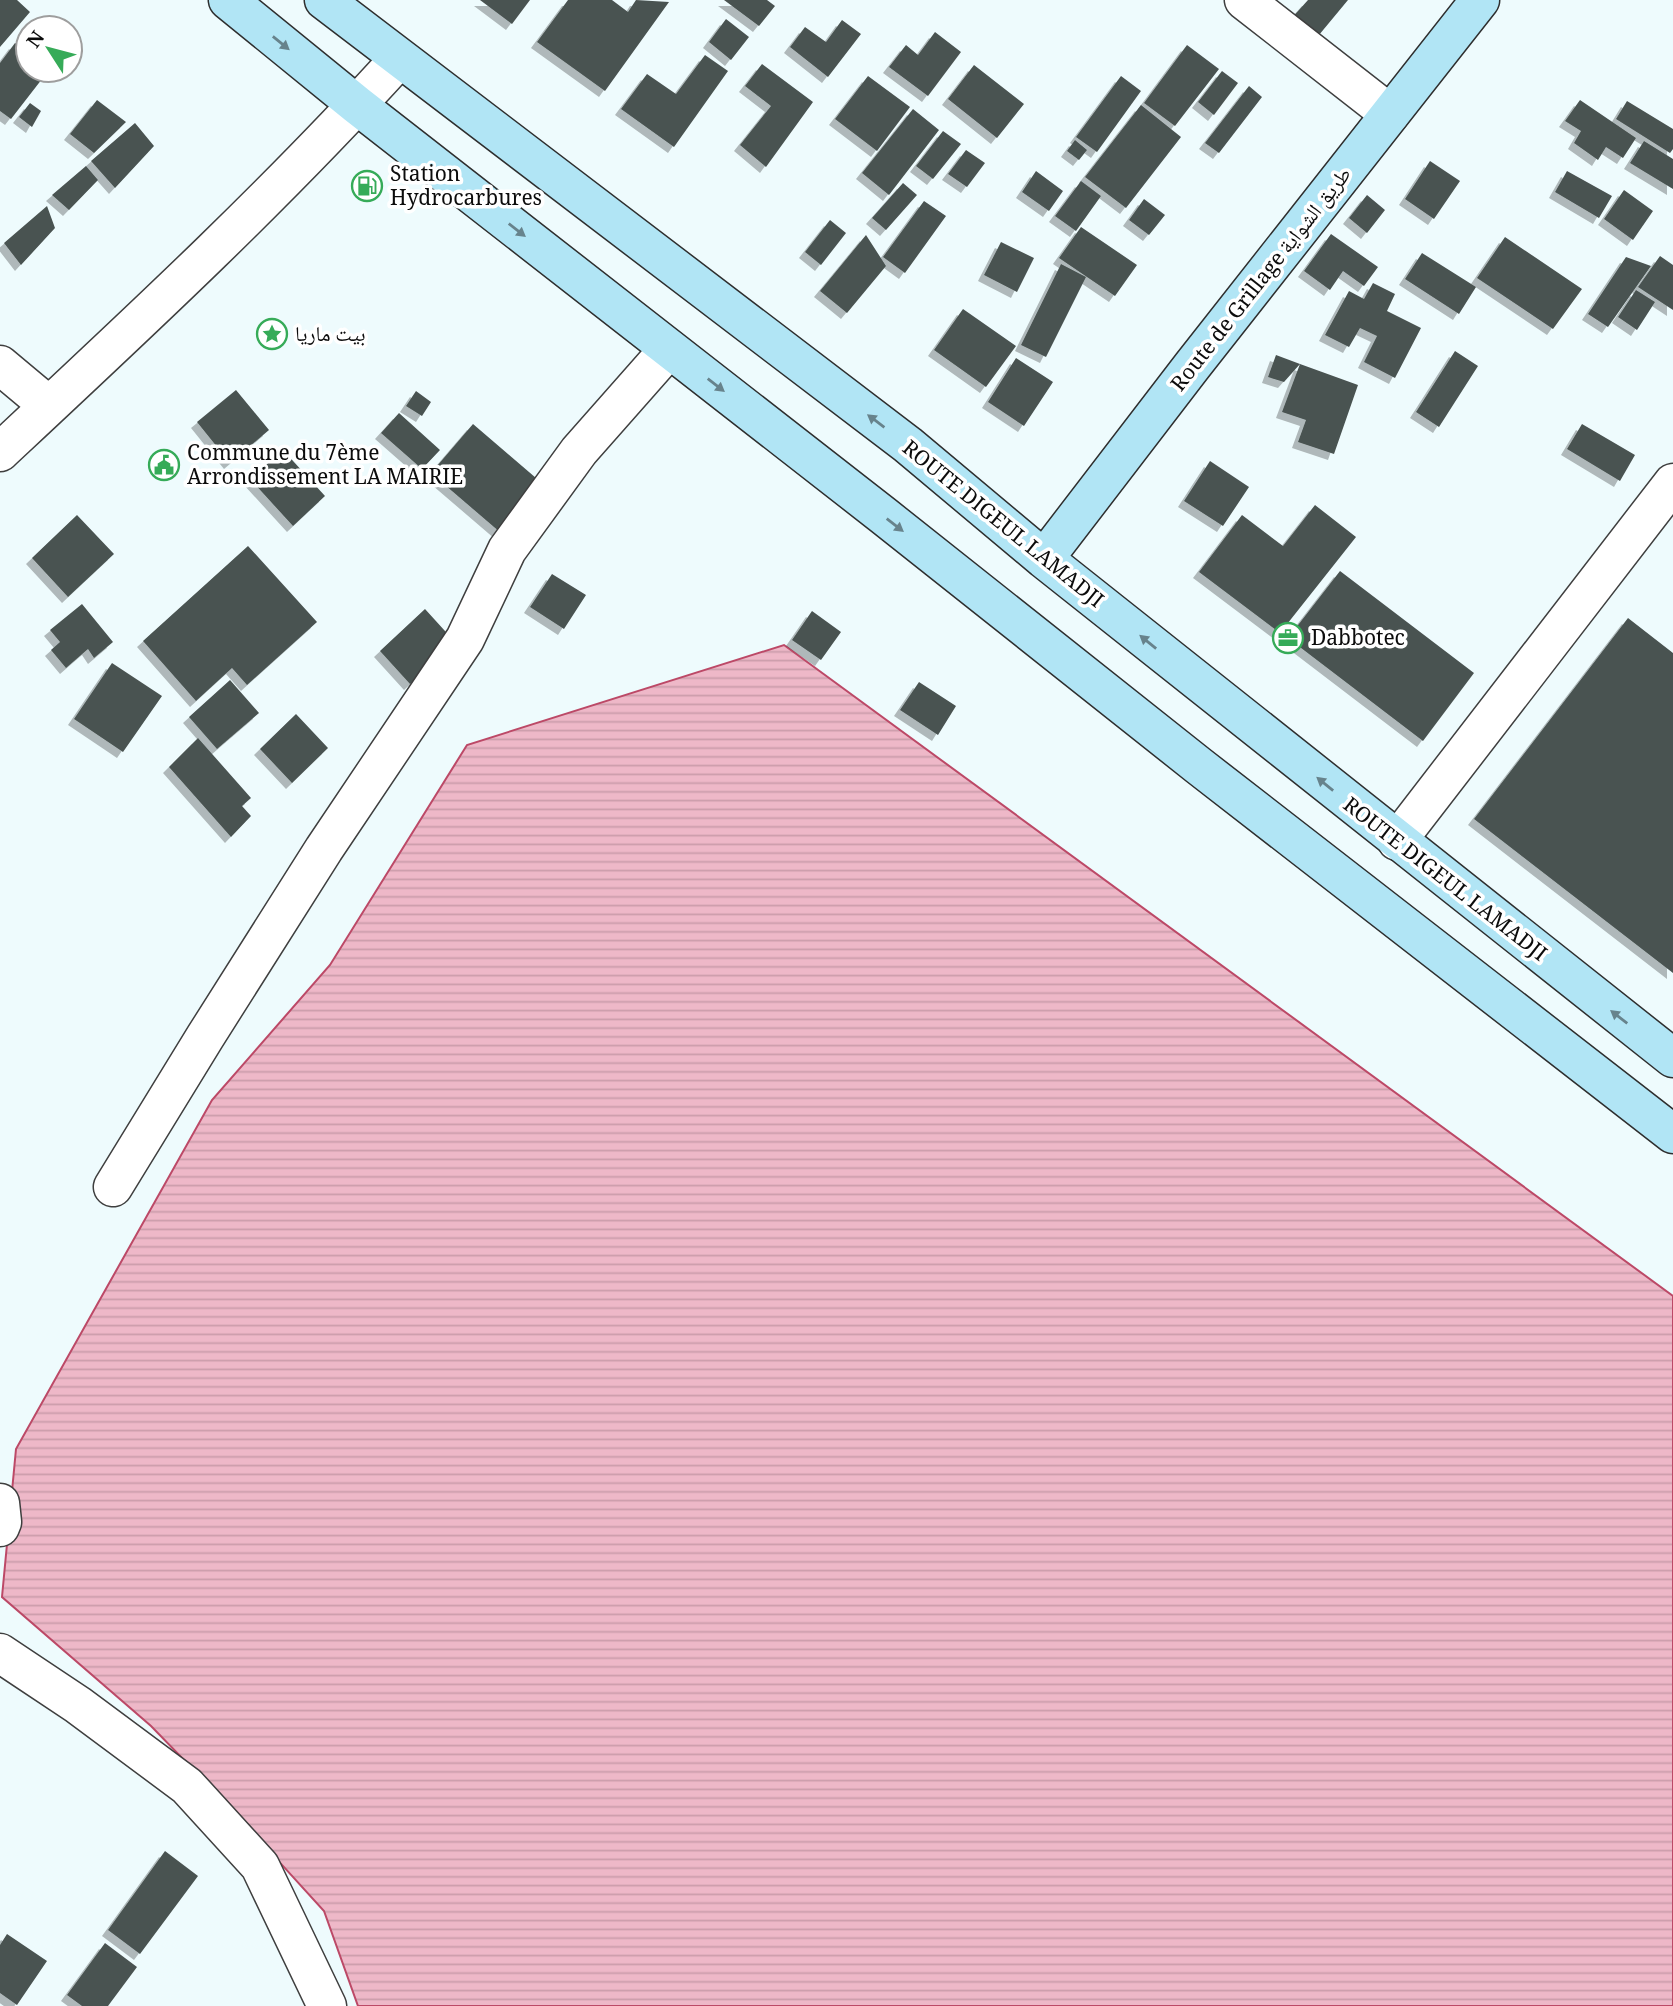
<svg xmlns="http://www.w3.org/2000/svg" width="1673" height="2006" font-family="Georgia,'Noto Naskh Arabic',serif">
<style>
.water{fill:url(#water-rules);stroke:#bc4967;stroke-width:2}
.building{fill:#4a5351;filter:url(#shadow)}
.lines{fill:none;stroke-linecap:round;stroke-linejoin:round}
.street-casing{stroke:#3f3f3f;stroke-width:41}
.secondary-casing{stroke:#2e2e2e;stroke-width:41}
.street{stroke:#fff;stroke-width:38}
.secondary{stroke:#b1e5f5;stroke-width:38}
.oneway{fill:#67838c}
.labels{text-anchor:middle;stroke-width:7;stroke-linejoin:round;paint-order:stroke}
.poi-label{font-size:21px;fill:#0c0c0c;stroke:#fff;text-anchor:start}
.street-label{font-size:21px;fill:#0c0c0c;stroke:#fff}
</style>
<defs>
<pattern id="water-rules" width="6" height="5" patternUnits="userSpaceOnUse" patternTransform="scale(1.75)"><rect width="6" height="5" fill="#eeb8c8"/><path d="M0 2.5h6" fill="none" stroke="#cb9dab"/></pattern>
<filter id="shadow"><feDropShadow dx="-6" dy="6" stdDeviation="0" flood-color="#0004"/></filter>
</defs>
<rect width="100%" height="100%" fill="#eefbfd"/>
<path class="water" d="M784,645l889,651v710h-1315l-34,-95 -102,-112 -71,-73 -149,-129 14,-148 196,-349 118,-135 137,-220z"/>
<path class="building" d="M0,0h17l13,12 -30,35z
M480,0h50l-18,24z
M568,0h44l16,12 8,-12 33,2 -64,89 -68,-49z
M724,0h43l8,6 -16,20z
M1308,0h40l-34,41 -24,-21z
M726,19l23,18 -18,23 -22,-18z
M842,20l19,14 -33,43 -38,-30 15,-20 21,15z
M935,32l26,20 -33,44 -39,-29 17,-22 12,10z
M15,43l13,7v20h21l-38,49 -11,-8v-48z
M1187,45l32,24 -44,57 -31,-23z
M705,55l23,16 -54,76 -53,-38 26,-35 29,20z
M762,64l51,38 -47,65 -26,-22 31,-39 -26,-20z
M974,65l50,39 -27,34 -49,-39z
M1222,71l16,12 -24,32 -16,-13z
M868,76l42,31 -33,44 -42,-32z
M1121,76l20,15 -44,61 -21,-15z
M1249,86l13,11 -43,56 -14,-10z
M97,100l29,22 -32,31 -24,-19z
M1580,100l56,38 -13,20 -17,-11 -8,13 -24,-17 7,-12 -16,-10z
M1627,101l46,28v20l-3,4 -54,-34z
M30,103l11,8 -9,16 -13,-10z
M1141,105l40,32 -55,71 -41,-31z
M913,109l26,21 -50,65 -27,-22z
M135,123l19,23 -39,42 -24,-27z
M943,131l18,13 -28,35 -17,-13z
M1075,140l12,10 -8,10 -12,-9z
M1644,141l29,18v30l-43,-26z
M966,150l19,13 -18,24 -19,-13z
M1430,161l30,20 -26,38 -29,-20z
M86,166l12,14 -29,30 -17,-15z
M1036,171l27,20 -14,20 -27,-19z
M1567,171l45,25 -13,22 -44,-26z
M1081,181l20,15 -25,35 -21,-15z
M903,183l14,12 -31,35 -14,-12z
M1624,190l29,21 -20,29 -29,-21z
M1367,195l18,15 -18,23 -18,-15z
M1144,199l21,16 -16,20 -20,-15z
M924,201l22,15 -41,57 -22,-16z
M47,206l8,22 -34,37 -17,-22z
M830,220l16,13 -25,32 -16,-13z
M1081,227l56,38 -22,31 -56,-38z
M1331,234l47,33 -14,19 -21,-15 -13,19 -26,-19z
M866,235l20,31 -39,47 -27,-22z
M1505,237l77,52 -29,40 -76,-51z
M1001,242l33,16 -17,34 -33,-17z
M1422,253l54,34 -17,27 -54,-35z
M1660,256l13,9v45l-35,-23z
M1626,257l25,9 -43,61 -20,-13z
M1061,264l25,13 -40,80 -25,-12z
M1373,283l22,11 -8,17 34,17 -26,50 -31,-16 13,-26 -17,-8 -11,19 -24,-12 24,-44 15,8z
M1636,290l19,12 -18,28 -19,-13z
M963,309l53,37 -30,41 -52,-37z
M1455,351l23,15 -39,61 -23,-15z
M1276,355l24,9 -16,18 -16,-5z
M1016,358l37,24 -29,44 -36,-24z
M1300,364l58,21 -24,69 -36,-12 8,-22 -24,-8z
M236,390l33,40 -39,33 -33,-41z
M416,391l15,11 -9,14 -16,-10z
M399,413l41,37 -18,19 -41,-36z
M473,424l70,60 -42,49 -70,-60z
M1582,424l53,31 -15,26 -53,-32z
M283,450l42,46 -32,30 -43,-47z
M1210,461l39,26 -26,39 -39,-25z
M1315,505l41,32 -76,96 -81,-61 43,-57 41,31z
M77,515l37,39 -46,43 -36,-39z
M248,546l69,76 -70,63 -15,-17 -36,33 -53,-60z
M1340,571l134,102 -51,68 -135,-103z
M552,574l34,21 -22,34 -34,-22z
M82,604l31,38 -19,16 -6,-9 -22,19 -15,-18 9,-8 -10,-12z
M425,609l30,33 -45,42 -30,-33z
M812,611l29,21 -20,28 -29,-20z
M1628,618l45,35v320l-199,-154z
M112,663l50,33 -39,56 -49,-33z
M230,680l29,33 -42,36 -28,-32z
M919,682l37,24 -18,29 -38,-25z
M296,714l32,34 -36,35 -32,-34z
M198,738l53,60 -9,8 9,10 -20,21 -62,-70z
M165,1851l33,25 -58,78 -32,-24z
M7,1934l40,27 -30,44 -17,-12v-48z
M105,1943l32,24 -29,39h-26l-15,-11z"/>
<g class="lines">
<g class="street-casing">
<path id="street" d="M1244,0l146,114
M0,365l49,41
M0,452c136,-127 274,-255 399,-393
M1397,841l276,-358
M113,1187l92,-150 119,-188 141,-210 42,-89 72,-99 90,-102
M0,1503l2,19 -2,5
M0,1653l78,52 109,81 73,80 67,140"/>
</g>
<g class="secondary-casing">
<path id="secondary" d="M228,0l129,105 527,411 315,250 474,368
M324,0l584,445 136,114 629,499
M1044,559l148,-193 288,-366"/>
</g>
<use href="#street" class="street"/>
<use href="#secondary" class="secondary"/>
</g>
<defs><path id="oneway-solid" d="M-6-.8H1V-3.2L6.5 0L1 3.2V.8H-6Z" transform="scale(1.75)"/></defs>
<g class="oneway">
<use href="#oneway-solid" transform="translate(281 43) rotate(39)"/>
<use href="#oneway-solid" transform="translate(517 230) rotate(38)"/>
<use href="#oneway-solid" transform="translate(716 385) rotate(38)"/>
<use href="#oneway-solid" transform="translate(876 421) rotate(-143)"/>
<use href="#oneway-solid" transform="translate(895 525) rotate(38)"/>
<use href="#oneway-solid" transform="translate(1148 642) rotate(-141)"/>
<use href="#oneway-solid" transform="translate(1325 784) rotate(-141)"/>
<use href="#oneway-solid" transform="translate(1619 1017) rotate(-142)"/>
</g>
<defs>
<g id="fuel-ring" transform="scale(1.575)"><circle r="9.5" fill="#fff" stroke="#36ab58" stroke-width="1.5"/><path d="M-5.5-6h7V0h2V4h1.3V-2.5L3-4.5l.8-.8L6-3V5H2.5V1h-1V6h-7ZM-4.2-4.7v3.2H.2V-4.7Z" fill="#36ab58"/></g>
<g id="sight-ring" transform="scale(1.575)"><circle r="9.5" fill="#fff" stroke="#36ab58" stroke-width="1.5"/><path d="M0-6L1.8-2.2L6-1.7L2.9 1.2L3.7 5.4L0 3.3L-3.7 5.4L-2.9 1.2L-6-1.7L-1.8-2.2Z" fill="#36ab58"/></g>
<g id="civic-ring" transform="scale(1.575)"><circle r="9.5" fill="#fff" stroke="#36ab58" stroke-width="1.5"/><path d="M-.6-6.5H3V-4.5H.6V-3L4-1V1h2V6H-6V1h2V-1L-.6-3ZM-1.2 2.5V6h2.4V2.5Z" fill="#36ab58"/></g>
<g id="office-ring" transform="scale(1.575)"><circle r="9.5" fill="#fff" stroke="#36ab58" stroke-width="1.5"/><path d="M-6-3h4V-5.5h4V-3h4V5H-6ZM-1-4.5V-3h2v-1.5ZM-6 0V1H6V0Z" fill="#36ab58"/></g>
</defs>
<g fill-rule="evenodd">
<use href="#fuel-ring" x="367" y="186"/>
<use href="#sight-ring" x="272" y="334"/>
<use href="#civic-ring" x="164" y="465"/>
<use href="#office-ring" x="1288" y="638"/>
</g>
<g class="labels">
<g class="poi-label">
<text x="390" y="181">Station<tspan x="390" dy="24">Hydrocarbures</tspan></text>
<text x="295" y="341">بيت ماريا</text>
<text x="187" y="460">Commune du 7ème<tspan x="187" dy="24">Arrondissement LA MAIRIE</tspan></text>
<text x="1311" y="645">Dabbotec</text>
</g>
<g class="street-label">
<text transform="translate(1261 279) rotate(-52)" y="7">Route de Grillage طريق الشواية</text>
<text transform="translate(1003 524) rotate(39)" y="7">ROUTE DIGEUL LAMADJI</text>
<text transform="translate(1445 879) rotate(38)" y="7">ROUTE DIGEUL LAMADJI</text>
</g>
</g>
<g transform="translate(49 49) rotate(306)"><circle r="33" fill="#ffffff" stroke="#9e9e9e" stroke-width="2"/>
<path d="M0-5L12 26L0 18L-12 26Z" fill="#36ab58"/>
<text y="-10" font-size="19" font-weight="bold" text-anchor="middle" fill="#0c0c0c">N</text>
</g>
</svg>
